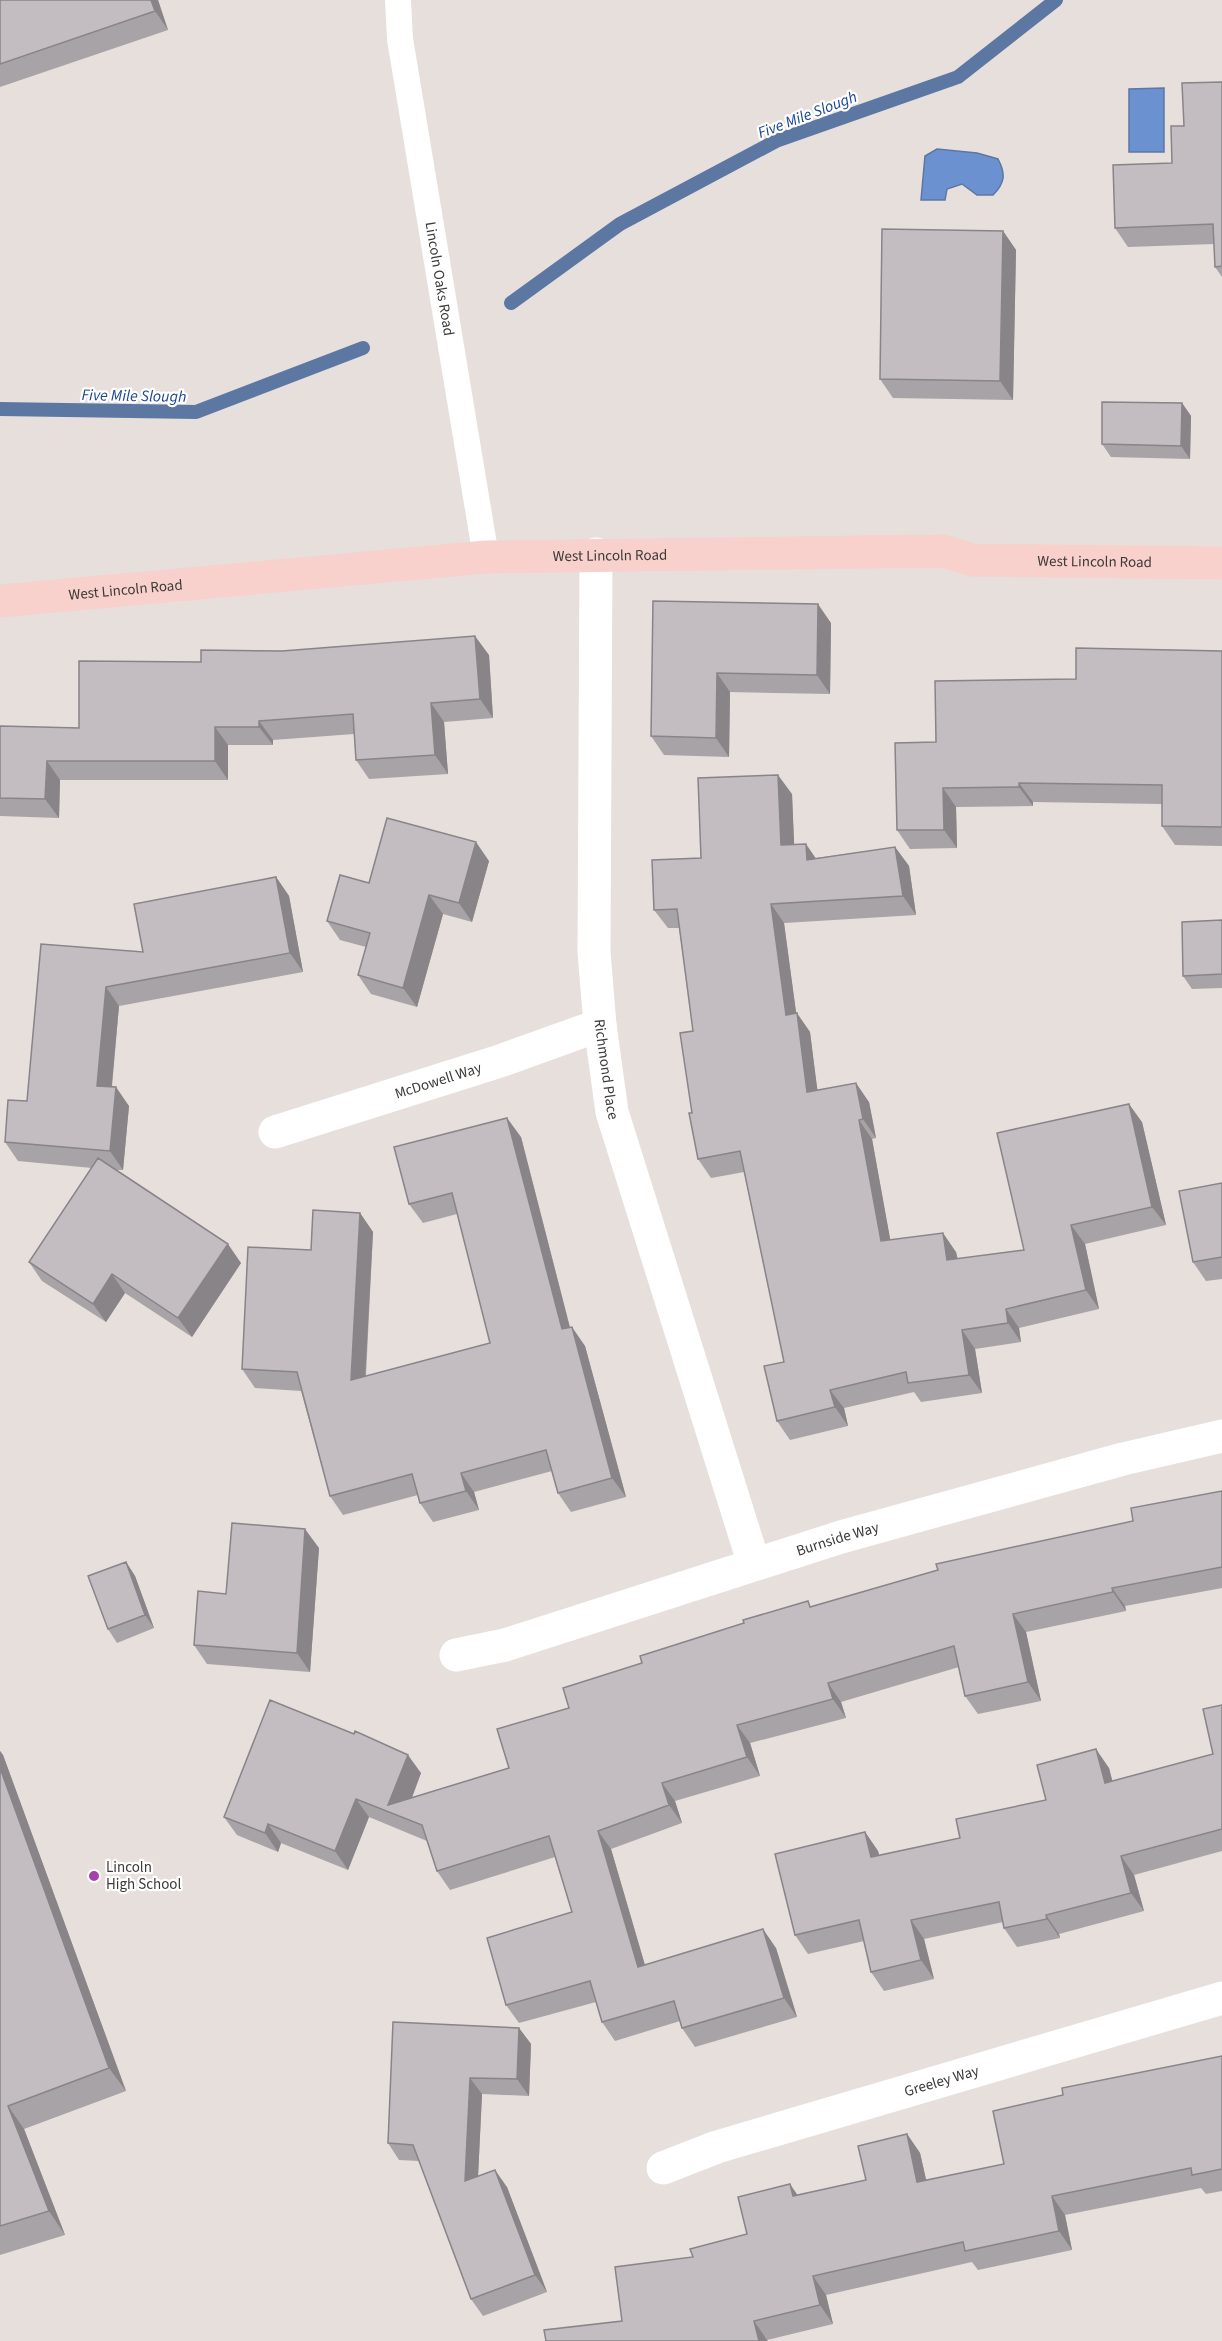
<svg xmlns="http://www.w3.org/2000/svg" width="1222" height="2341" font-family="'Source Sans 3',sans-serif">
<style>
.water{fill:#6b91d1;stroke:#5d77a3;stroke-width:1.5}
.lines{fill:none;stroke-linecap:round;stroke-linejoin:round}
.stream{stroke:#5d77a3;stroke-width:14}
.lane{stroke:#fff;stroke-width:26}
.street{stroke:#fff;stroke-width:33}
.secondary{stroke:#f9d1cc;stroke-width:33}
.wall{fill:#a8a3a7}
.shaded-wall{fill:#888488}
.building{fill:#c3bdc2;stroke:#888488;stroke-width:1.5}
.poi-dot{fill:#a442a9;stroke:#fff;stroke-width:2}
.labels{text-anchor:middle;stroke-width:4.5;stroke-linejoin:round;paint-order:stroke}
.street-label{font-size:15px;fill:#3d3a38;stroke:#fff}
.poi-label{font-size:15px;fill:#3d3a38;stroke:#fff;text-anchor:start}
.water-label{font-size:16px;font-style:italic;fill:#194692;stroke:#fff}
</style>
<rect width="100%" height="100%" fill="#e6dfdc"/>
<path class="water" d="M1164,88v64h-35v-63z
M937,149l40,4 21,6c8,15 7,24 -5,36h-16l-15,-11 -15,5 -2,11h-24l4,-44z"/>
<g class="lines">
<path class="stream" d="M511,303l109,-79 156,-83 182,-64 98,-77
M0,409l196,3 167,-64"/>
<path class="lane" id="s1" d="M398,0l2,39 86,518"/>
<g class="street">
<path id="s2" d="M596,554l-2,398 6,73 12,87 142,452"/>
<path id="s3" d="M275,1132l225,-71 100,-36"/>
<path id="s4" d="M456,1655l49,-10 336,-108 282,-78 99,-23"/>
<path id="s5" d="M663,2168l54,-21 505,-149"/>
</g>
<path class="secondary" id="s6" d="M0,601l486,-44 456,-6 30,9 250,3"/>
</g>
<path class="wall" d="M0,0h158l10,30 -168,57z
M1222,82v195l-7,-10 -1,-23 -86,3 -13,-19 57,-65 12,-37z
M1003,231l13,19 -3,150 -120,-2 -13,-19z
M1182,403l9,13 -1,43 -79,-2 -9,-13z
M653,601l178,22 -1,71 -100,-2 -1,65 -65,-2 -13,-19z
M1222,651v195l-47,-1 -13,-19v-22l-129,-2v4l-77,1 1,41 -47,1 -13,-19 39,-88 140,-63z
M489,655l4,63 -49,4 4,52 -79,5 -13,-19 -2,-26 -81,6v5h-45v35h-168l-1,38 -59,-2v-90l79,2 122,-66z
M792,794l2,51 22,13 79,-11 14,19 7,49 -132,8 12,90 14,19 7,58 52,12 7,36 -4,1 18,101 66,12 2,7 66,-9 118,-128 24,103 -81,19 14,65 -80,19 2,14 -46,7 7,44 -61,9 -7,-10 -70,16 4,18 -58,14 -13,-19 7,-59 -40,-190 -33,6 -13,-19 -6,-46 1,-82 -14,-103h-11l-14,-18 47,-52z
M489,861l-17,61 -29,-8 -26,93 -46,-13 -13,-19 8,-28 -26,-7 -13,-19 42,-38z
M276,877l13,19 14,76 -184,34 -7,81 17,19 -6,64h-7l125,93 -49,74 -67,-44 -19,29 -64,-41 -13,-19 63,-94 -74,-7 -13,-19 22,-41 14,-157 102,8z
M1222,920v68l-30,1 -9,-13z
M521,1137l49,190 15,19 41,151 -55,15 -13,-19 -6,-22 -78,21 5,18 -46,12 -13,-19 -2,-8 -75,20 -13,-19 -29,-105 -46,-3 -13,-19 69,-119 49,-37 13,19 -7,144 124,-33 -33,-129 -34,9 -14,-19z
M1222,1183v96l-16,2 -13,-19z
M1222,1491v97l-97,18 1,5 -100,21 15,69 -63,13 -13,-18 -6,-29 -118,35 5,16 -96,25 10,33 -85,25 7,22 -71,26 34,116 131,-17 21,69 -102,30 -13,-19 -2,-7 -65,20 -13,-19 -6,-20 -77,21 -13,-18 66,-93 -17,-55 -105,33 -13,-19 -10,-30 -58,-24 -21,53 -67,-27 -3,9 -41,-17 -13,-18 197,-44 -9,25 97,-30 60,-60 73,-45 170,-57 321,-85z
M319,1548l-9,124 -103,-8 -13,-19 32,-51z
M126,1562l9,14 19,52 -37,15 -9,-14z
M1222,1705v146l-88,24 10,36 -85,23 1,4 -43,9 -13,-19 -1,-6 -79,17 10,40 -50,12 -13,-19 -7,-31 -56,13 -13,-19 70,-103 13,19 1,4 81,-17 86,-38 63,-32 3,13 101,-27z
M0,1751l3,4 123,336 -102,38 41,106 -65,20z
M519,2028l12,16 -2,52 -47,-2 -4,83 29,10 40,105 -64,24 -12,-17 -52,-138 -20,-1 -11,-17z
M1222,2056v135l-16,3 -5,-6 -136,27 7,35 -94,20 -6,-8 -146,33 7,29 -66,16 -145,-19 71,-64 54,-23 50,-39 69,-15 41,-46 13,19 6,27 78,-16 59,-69z"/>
<path class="shaded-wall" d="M151,0h7l10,30 -13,-19z
M1003,231l13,19 -3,150 -13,-19z
M1182,403l9,13 -1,43 -9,-13z
M818,604l13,19 -1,71 -13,-19z
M475,636l14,19 4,63 -13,-19z
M717,673l13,19 -1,65 -13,-19z
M431,703l13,19 4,52 -13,-19z
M259,721l14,19v5l-14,-18z
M215,727l13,18v35l-13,-19z
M47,761l13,19 -1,38 -14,-19z
M778,775l14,19 3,70 -14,-19z
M1019,783l14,19v4l-14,-19z
M943,788l13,19 1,41 -13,-18z
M476,842l13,19 -17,61 -13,-19z
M806,844l13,19 -12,-3z
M895,847l14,19 7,49 -13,-19z
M276,877l13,19 14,76 -13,-19z
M429,895l14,19 -26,93 -14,-19z
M771,904l13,19 15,111 -13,-19z
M106,987l13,19 -9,98 -13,-18z
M797,1013l13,19 10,78 -13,-18z
M856,1083l13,19 7,36 -13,-19z
M116,1087l13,19 -6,64 -13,-19z
M1129,1104l13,18 24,103 -14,-18z
M507,1118l14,19 54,211 -13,-19z
M859,1120l13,19 22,121 -13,-19z
M360,1213l13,19 -9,167 -13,-19z
M1071,1225l14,19 14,65 -13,-19z
M943,1233l13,19 5,27 -14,-19z
M228,1244l13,19 -49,74 -14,-19z
M112,1274l13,19 -19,29 -13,-18z
M1006,1309l13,19 2,14 -13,-19z
M572,1327l13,19 41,151 -14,-19z
M962,1330l13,19 7,44 -13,-18z
M830,1390l14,18 4,18 -13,-19z
M461,1473l13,19 5,18 -13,-19z
M305,1529l14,19 -9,124 -13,-19z
M126,1562l9,14 19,52 -9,-13z
M1112,1588l13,18 1,5 -13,-19z
M1013,1614l13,18 15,69 -13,-19z
M828,1683l13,19 5,16 -13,-19z
M737,1725l13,18 10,33 -13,-19z
M1096,1749l13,19 9,34 -13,-19z
M0,1751l3,4 123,336 -17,-23 -109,-300z
M408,1755l13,18 -17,45 -16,-13z
M662,1783l13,18 7,22 -13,-18z
M356,1799l13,18 -21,53 -13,-19z
M268,1824l13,19 -3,9 -13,-19z
M598,1831l13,18 40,137 -13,-19z
M865,1832l13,19 6,24 -13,-18z
M1121,1856l13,19 10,36 -13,-18z
M1046,1915l13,19 1,4 -13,-19z
M911,1920l13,19 10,40 -13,-19z
M763,1929l13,19 21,69 -13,-19z
M519,2028l12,16 -2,52 -12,-17z
M470,2078l12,16 -5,104 -12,-17z
M8,2106l16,23 41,106 -16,-24z
M907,2134l13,19 11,48 -14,-19z
M495,2170l12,17 40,105 -12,-17z
M790,2184l13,19 -10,-7z
M1052,2196l13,19 7,35 -13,-19z
M813,2276l13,19 7,29 -13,-19z
M754,2321l13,19 1,1h-9z"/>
<path class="building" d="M0,0h151l4,11 -155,53z
M1222,82v184l-7,1 -2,-43 -98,4 -2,-63 59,-2 -1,-37h13l-2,-43z
M882,229l121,2 -3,150 -120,-2z
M1102,402l80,1 -1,43 -79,-2z
M653,601l165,3 -1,71 -100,-2 -1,65 -65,-2z
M475,636l5,63 -49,4 4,52 -79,5 -3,-46 -94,7v6h-44v34h-168l-2,38 -45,-1v-72l79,2v-67l122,1v-12l81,1z
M1076,648l146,3v176l-60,-1v-41l-143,-2v4l-76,1 1,42h-47l-2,-87 41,-1 -1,-61 141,-2z
M778,775l3,70 25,-1 1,16 88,-13 8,49 -132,8 15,111 11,-2 10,79 49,-9 7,36 -4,1 22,121 62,-8 4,27 77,-10 -27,-117 132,-29 23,103 -81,18 15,65 -80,19 2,14 -46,7 7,45 -61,8 -2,-11 -76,18 5,17 -58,14 -13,-55 20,-4 -44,-211 -42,8 -9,-46h3l-12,-80 13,-2 -16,-122 -23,1 -2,-50 49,-2 -3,-80z
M387,818l89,24 -17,61 -30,-8 -26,93 -45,-13 12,-42 -43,-12 13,-46 29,8z
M276,877l14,76 -184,34 -9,99 19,1 -6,64 -105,-9 3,-42 19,1 14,-157 102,8 -9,-48z
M1222,920v54l-39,2 -1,-54z
M507,1118l55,211 10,-2 40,151 -54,15 -12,-43 -85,23 5,18 -46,12 -8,-29 -82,22 -33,-124 -55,-3 6,-122 63,3 2,-40 47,3 -9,167 139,-37 -38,-150 -43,11 -15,-57z
M98,1158l130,86 -50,74 -66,-44 -19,30 -64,-42z
M1222,1183v74l-29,5 -14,-71z
M1222,1491v76l-110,21 1,4 -100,22 15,68 -63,14 -11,-50 -126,37 5,16 -96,26 10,32 -85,26 7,22 -71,26 40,136 125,-38 21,69 -102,30 -8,-27 -72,21 -12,-41 -84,24 -19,-67 85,-26 -23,-76 -112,35 -15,-46 -66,-26 -21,52 -67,-27 -3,9 -41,-16 46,-117 84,34 1,-3 53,24 -20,50 121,-37 -12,-39 72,-21 -6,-20 79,-25 -2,-7 104,-33 -1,-3 65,-19 2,6 128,-37 -2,-6 197,-43 -2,-13z
M232,1523l73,6 -8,124 -103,-8 4,-54 28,3z
M126,1562l19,53 -37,14 -20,-53z
M1222,1705v124l-101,27 10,37 -85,22 1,4 -43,9 -5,-26 -88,18 10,40 -50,12 -12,-52 -64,15 -20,-81 90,-22 6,25 89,-19 -4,-19 90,-19 -9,-35 59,-16 9,34 108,-29 -10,-45z
M0,1768l109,300 -101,38 41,105 -49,15z
M393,2022l126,6 -2,51 -47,-1 -5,103 30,-11 40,105 -64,24 -58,-154 -25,-2z
M1222,2056v113l-30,6 -1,-7 -139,28 7,35 -94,20 -2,-9 -150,34 7,29 -66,16 5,20h-213l-2,-11 78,-9 -7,-54 78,-10 -3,-8 57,-15 -9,-37 52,-13 3,12 73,-16 -8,-34 49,-12 10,48 87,-18 -11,-53 70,-16 -1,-7z"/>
<circle class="poi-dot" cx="94" cy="1876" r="6"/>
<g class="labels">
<g class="street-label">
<text dy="5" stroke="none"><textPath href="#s1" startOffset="282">Lincoln Oaks Road</textPath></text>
<text dy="5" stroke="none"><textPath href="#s6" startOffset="612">West Lincoln Road</textPath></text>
<text dy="5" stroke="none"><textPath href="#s6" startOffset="1098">West Lincoln Road</textPath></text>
<text dy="5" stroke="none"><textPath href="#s6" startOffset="126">West Lincoln Road</textPath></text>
<text dy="5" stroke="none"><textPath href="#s2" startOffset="516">Richmond Place</textPath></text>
<text dy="5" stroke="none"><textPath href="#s3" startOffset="171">McDowell Way</textPath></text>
<text dy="5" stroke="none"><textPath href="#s4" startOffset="399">Burnside Way</textPath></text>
<text dy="5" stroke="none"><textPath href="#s5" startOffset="292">Greeley Way</textPath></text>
</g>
<g class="poi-label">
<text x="106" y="1872">Lincoln<tspan x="106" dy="17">High School</tspan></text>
</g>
<g class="water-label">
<text transform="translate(807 114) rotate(-21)" y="6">Five Mile Slough</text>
<text transform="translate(134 395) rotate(1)" y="6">Five Mile Slough</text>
</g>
</g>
</svg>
